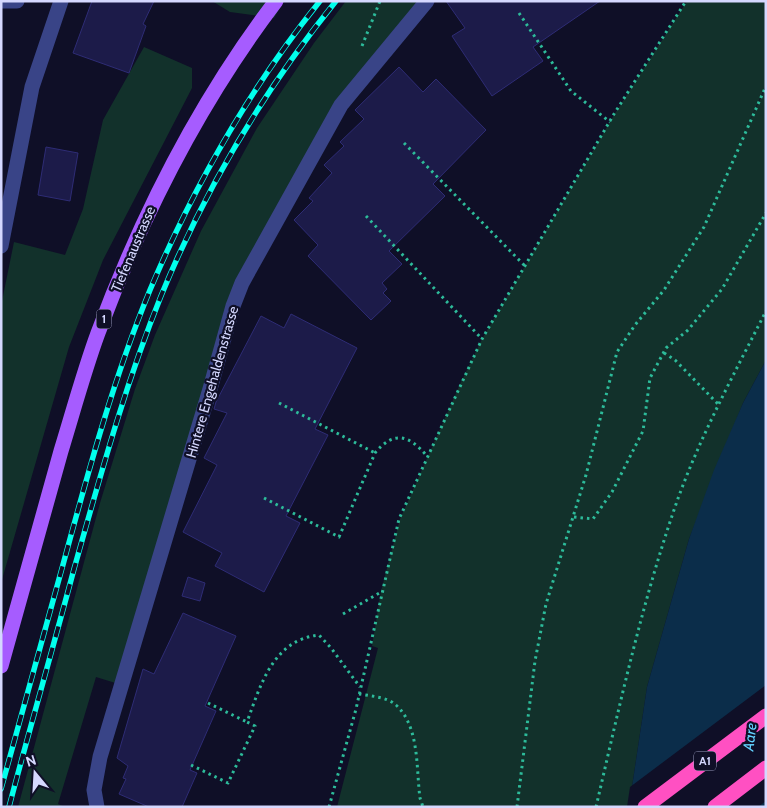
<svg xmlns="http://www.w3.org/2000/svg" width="767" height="808" font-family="Cabin,sans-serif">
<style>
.green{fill:#12312b}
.water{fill:#0b2d4a}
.pier{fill:#0f0f27}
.building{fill:#1c1b49;stroke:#2e2c75}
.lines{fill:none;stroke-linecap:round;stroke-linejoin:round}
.path{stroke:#2dbb9a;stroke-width:3;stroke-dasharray:2.5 4;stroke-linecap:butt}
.minor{stroke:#394487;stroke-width:15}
.major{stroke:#a65cff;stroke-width:15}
.highway{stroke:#ff50c2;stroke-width:15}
.rail-casing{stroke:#01ffed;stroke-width:5.5}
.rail{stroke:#0f0f27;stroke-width:4;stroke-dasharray:11;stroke-linecap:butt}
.labels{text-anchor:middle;stroke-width:4.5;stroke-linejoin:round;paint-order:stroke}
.shield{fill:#0f0f27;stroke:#9a9cbe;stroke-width:1}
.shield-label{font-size:12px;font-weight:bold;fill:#d5d8ff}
.street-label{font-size:14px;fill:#d5d8ff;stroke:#0f0f27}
.water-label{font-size:15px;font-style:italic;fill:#63d2ff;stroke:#0f0f27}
</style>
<rect width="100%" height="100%" fill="#0f0f27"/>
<path class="green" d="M212,1h72l-10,17 -44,-6z
M346,1h79l-53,63 -117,192 -133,429 -26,-8 -38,127 7,3h-47l82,-304 35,-114 20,-54 46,-104 56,-103 57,-85z
M687,1h79v84l-23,50 23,-48v273l-23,43 -54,136 -42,148 -18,120h-292l41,-159 -6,-2 9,-55 19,-72 61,-137 21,-43 132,-224z
M144,47l48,21v20l-89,172 -34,87 -68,236v-277l13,-64 51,13 18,-46 20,-89z"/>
<path class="water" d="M766,360v447h-137l18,-120 42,-148 25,-69 29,-67z"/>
<path class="pier" d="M766,685v116l-8,6h-131l3,-20z"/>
<path class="building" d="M92,1h62l-11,23 3,2 -17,47 -56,-20z
M446,1h154l-67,46 10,14 -51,35 -40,-60 13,-8z
M399,67l24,25 13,-13 50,51 -53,54 12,12 -56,55 13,13 -20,19 5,6 -4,4 8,8 -20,19 -63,-64 10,-11 -24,-25 19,-19 -4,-3 23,-25 -8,-8 20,-19 -4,-4 24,-23 -9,-9z
M46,147l32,6 -8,48 -32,-6z
M291,314l66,34 -42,81 13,6 -42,81 14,7 -36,69 -49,-26 7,-13 -39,-21 34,-67 -13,-7 23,-45 -13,-4 2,-7 45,-86 23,12z
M188,577l17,6 -5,18 -18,-5z
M183,613l53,23 -31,70 11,5 -26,59 7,3 -15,34h-33l-30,-13 7,-15 -3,-1 5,-12 -11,-8 26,-89 11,5z"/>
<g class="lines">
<path class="path" d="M519,13l52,78 39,31
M362,46l18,-45
M404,143l121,123
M366,216l116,123
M664,353l11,7 44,45
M279,403l96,50
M264,498l75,39 36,-84c19,-23 34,-18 52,3
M574,517l19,2 19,-27 31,-61 7,-53 16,-30 22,-18 34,-41 44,-76
M343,614l38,-22
M359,694c12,2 28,3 37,11 24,22 20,64 24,93l3,9
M208,703l39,19
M191,765l37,18 27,-57 -8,-4c14,-38 26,-82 72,-87l12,13 29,39
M329,807l27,-98 43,-190 83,-180 132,-225 72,-113
M517,807l18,-146 11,-57 40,-129 31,-123 18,-27 29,-35 40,-63 62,-141
M596,807c23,-99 45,-200 78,-297 23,-68 59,-134 92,-199"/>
<path class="minor" d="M1,1h16
M1,246l31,-159 29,-86
M97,807l-3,-17 6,-33 110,-368 23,-83 9,-23 99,-178 86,-104"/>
<path class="major" d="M1,666c20,-72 40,-143 60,-215 12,-39 23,-80 37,-118 44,-118 102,-232 178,-332"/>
<path class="highway" d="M645,807l121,-91
M715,807l51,-39"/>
<g class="rail-casing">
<path id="rail" d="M1,789c21,-76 42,-152 63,-228 25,-92 50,-184 86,-271 43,-102 100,-202 170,-289
M9,807c21,-80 44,-159 65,-238 26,-92 51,-184 87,-273 43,-105 103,-206 175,-295"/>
</g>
<use href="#rail" class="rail"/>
</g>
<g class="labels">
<g class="shield">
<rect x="96.5" y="309.5" width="15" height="19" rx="4"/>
<rect x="694" y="751.5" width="22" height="19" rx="4"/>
</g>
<g class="shield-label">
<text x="104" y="323">1</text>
<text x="705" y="765">A1</text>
</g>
<g class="street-label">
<text transform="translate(133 249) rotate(-67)" y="5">Tiefenaustrasse</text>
<text transform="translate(212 382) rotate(-74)" y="5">Hintere Engehaldenstrasse</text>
</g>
<g class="water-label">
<text transform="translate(750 737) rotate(-83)" y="5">Aare</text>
</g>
</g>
<rect width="767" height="808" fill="none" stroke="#d5d8ff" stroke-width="5"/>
<g transform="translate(35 773) rotate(342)" stroke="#0f0f27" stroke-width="4" paint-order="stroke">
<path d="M0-4L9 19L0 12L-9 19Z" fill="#d5d8ff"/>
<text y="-8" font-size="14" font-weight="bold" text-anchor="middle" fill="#d5d8ff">N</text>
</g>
</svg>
